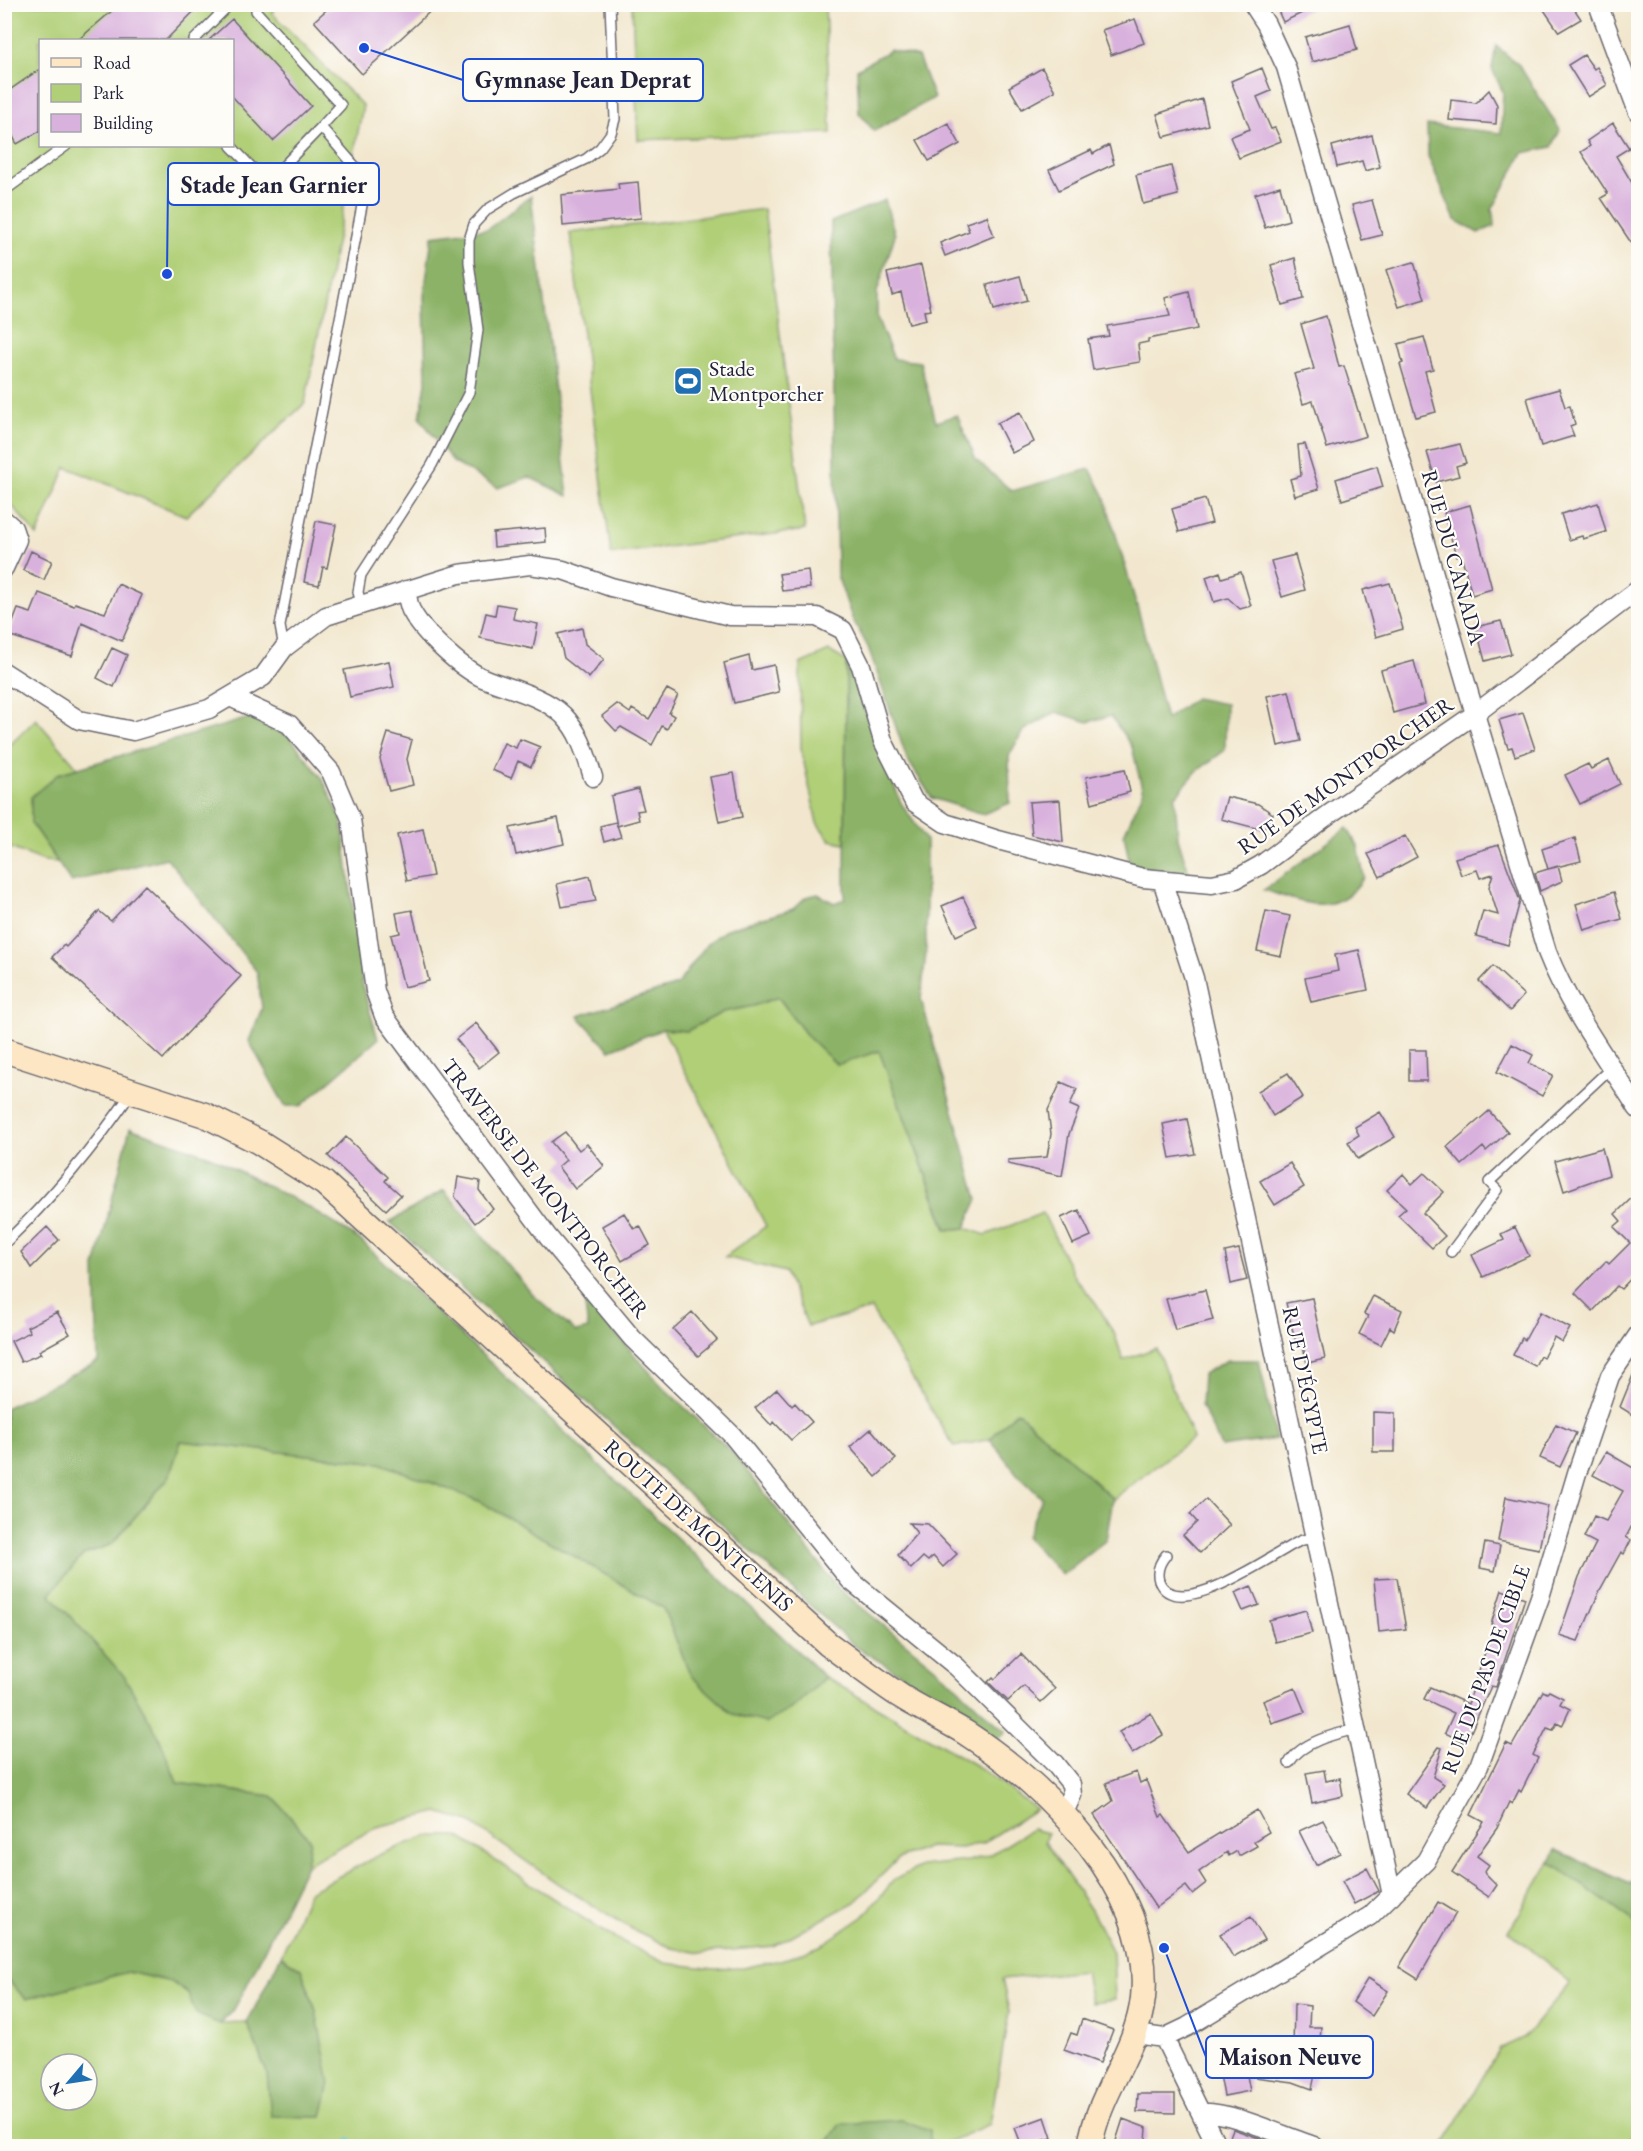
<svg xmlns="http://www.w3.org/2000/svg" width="1643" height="2151" font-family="'EB Garamond',serif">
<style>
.green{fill:#b0cf77;stroke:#697859;stroke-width:1.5;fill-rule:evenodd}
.forest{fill:#8cb268;stroke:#576a52;stroke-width:1.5}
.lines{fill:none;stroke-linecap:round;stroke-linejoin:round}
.stream{stroke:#5ac4d5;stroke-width:6}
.building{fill:#d9b1dd}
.service-casing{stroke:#6b676e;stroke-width:12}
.minor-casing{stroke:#6b676e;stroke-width:21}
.secondary-casing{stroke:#6b676e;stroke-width:27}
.service{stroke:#fff;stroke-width:9}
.minor{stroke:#fff;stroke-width:18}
.secondary{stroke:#fce6c4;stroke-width:24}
.labels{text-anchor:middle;stroke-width:4.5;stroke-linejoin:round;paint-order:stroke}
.poi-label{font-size:22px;fill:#22223b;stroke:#fdfcf7;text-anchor:start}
.street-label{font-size:22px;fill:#22223b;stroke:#fdfcf7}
.leader{fill:none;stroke:#1d4ed8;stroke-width:2}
.callout-dot{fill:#1d4ed8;stroke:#fdfcf7;stroke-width:2}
.callout{fill:#fdfcf7;stroke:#1d4ed8;stroke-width:2}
.callout-label{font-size:24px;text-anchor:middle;font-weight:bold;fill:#22223b}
</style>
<rect width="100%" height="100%" fill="#fdfcf7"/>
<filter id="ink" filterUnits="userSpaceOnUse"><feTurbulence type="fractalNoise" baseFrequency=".0167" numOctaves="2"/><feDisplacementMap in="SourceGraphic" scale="12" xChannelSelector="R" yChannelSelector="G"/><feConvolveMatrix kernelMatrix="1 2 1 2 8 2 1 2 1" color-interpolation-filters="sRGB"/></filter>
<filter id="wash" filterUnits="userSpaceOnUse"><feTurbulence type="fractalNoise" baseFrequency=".008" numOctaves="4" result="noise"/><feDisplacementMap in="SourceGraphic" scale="24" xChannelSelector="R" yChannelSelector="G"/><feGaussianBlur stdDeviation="1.35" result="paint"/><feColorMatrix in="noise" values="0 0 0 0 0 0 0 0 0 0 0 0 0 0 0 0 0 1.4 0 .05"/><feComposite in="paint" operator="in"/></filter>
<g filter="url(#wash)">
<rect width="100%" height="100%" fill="#f2e7ce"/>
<path class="green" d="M4,5h273l-5,8 91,93 -58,297 -119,113 -120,-49 -29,69 -32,-39zM40,40h192v106h-192z
M632,5h193l6,128 -193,7z
M764,209l41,321 -194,24 -41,-321z
M829,651l17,10 -1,182 -15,-3 -13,-17 -16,-74 -1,-85z
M36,719l42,49 -20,6 -27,49 27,39 -14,-1 -39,-15v-96z
M778,997l30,40 71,13 67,180 19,-2 21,7 57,-22 32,65 21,25 19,32 8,25 33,-12 37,90 -80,61 -96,-88 -27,28 -36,8 -83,-138 -63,17 -23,-54 -60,-15 41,-31 -103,-197 24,2 36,-19 30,-6z
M181,1441l199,22 99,38 184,107 28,68 103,31 31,-30 155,91 56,41 -53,34 -22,5 -32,-1 -31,12 -43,43 -82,44 -72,7 -29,-5 -40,-19 -72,-44 -90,-63 -32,-10 -61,15 -71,38 4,-25 -38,-44 -95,-13 -19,-48 -109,-141 34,-39 29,-11 57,-67z
M1032,1829l15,4 -2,9 46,68 22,42 2,48 -24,3 -6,-32 -83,8 7,33 -19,112 -51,22h-9l-1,-16 -89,-6 -15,22h-820l-1,-169 22,22 102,-27 43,10 17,12 32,30 27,-1 20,50 5,43 50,1 -2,-74 -4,-32 -15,-42 -20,-13 28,-64 72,-38 46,-18h31l149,98 58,29 50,6 29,-1 44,-10 32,-12 43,-29 31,-37 27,-14 47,-5 22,-6zM51,2064h36v36h-36z
M1550,1862l88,63v204l-15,17h-180l56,-97 26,-12 45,-55 -61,-51z"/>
<path class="forest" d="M1496,46l23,19 41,65 -8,17 -29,6 -31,57 3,16 -17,7 -23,-13 -27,-64 -1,-31 74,8 2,-41 -11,-23z
M890,50l28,7 16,41 -60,33 -15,-18 -2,-44z
M531,196l37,300 -39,-19 -31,11 -45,-26 -33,-44 6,-35 -2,-87 8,-60 56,-7z
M885,200l10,35 -18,57v26l17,41 26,3 16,60 21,-7 19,45 36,31 78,-22 14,26 35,118 27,106 29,-21 31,6 -1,46 -29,22 -21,25 3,41 11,36 -59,-9 -6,-31 19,-42 -11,-45 -21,-31 -23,6 -32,-10 -33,19 -14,25 1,47 -27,11 -51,-16 -25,-39 -39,-112 -16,-29 -15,-43 -6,-353z
M846,661l55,142 25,37v113l-5,46 57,200 -13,29 -18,2 -68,-179 -42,14 -29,-28 -30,-40 -25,9 -30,6 -36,19 -24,-2 -53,21 -32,-34 99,-31 30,-41 20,-15 66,-20 13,-12 12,-3 16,9 11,-4z
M249,718l40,18 33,42 20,42 21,168 15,51 -77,67h-16l-36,-65 13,-33 -5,-36 -90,-114 -96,24 -40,-59v-26l27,-23z
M1347,828l11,18 6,31c-28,43 -61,25 -100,13z
M130,1128l80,28 98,51 51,32 466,438 -31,30 -28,16 -33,-9 -42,-38 -28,-68 -184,-107 -99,-38 -199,-22 -12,36 -57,67 -29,11 -33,39 74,82 34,59 19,48 95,13 38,44 -4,25 -61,124 -12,22 -13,13 -24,-10 -8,-20 -16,-12 -44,-10 -102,27 -21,-22v-569l93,-46 -3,-95z
M444,1190l89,105 43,37 12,-3 -4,-31 79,89 71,67 104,134 99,81 69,63 -13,11 -55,-46 -82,-50 -466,-425z
M1227,1360h32l17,79 -55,8 -20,-42 2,-31z
M1017,1411l96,88 -7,41 -44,35 -36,-38 16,-39 -25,-24 -27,-35z
M1556,1850l74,34 8,-11v52l-88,-63z
M281,1956l20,13 15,42 14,72 -8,34 -51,-1 -4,-43 -20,-50z
M902,2120l28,10v16h-105l15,-22z"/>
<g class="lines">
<path class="stream" d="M350,2141l4,5"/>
</g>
<g id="blocks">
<path class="building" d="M120,4h81l-35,36h-88z
M333,4h105l-76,70 -48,-53z
M1275,4h46l-38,18z
M1540,4h31l10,15 -22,13z
M232,19l79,87 -38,35 -41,-45v-56h-23z
M1135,19l9,24 -33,12 -9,-25z
M1350,24l7,26 -45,12 -7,-25z
M1584,55l10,14 3,-2 10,18 -19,12 -20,-32z
M1042,68l13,23 -33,18 -13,-22z
M1262,68l9,23 -14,6 14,32 4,-1 6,13 -42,17 -9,-21 20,-8 -19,-48z
M40,69v62l-23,13 -13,-24v-26z
M1489,90l8,15 -1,19 -47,-4 2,-20 25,3z
M1202,99l6,26 -44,12 -7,-23z
M948,123l12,21 -31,17 -12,-21z
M1613,123l16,25 -13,8 22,37v60l-37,-55 7,-4 -27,-42 9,-6 -3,-5z
M1372,135l8,32 -15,4 -3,-10 -25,6 -5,-21z
M1109,145l5,19 -55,26 -10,-20 42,-20 2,4z
M1171,166l7,29 -35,9 -7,-29z
M638,182l3,36 -78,8 -2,-31 58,-6 -1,-5z
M1280,186l9,34 -24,8 -10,-34z
M1372,200l10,35 -20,5 -10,-35z
M987,216l7,20 -49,20 -5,-13 29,-12 -3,-8z
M1295,258l8,41 -21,6 -11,-40z
M1414,262l11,37 -26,8 -13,-37z
M921,265l10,45 -7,1 2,9 -17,4 -8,-32 -9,3 -5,-22z
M1020,276l7,25 -33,9 -7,-25z
M1189,292l8,37 -49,10v3l-10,2 2,18 -47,8 -5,-31 21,-3 -2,-10 63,-10 -5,-18z
M1326,316l13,51 5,-1 22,70 -39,12 -14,-47 -10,3 -9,-30 20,-5 -13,-45z
M1424,337l9,32 -8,2 11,41 -20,5 -16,-53 3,-1 -5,-19z
M1559,389l6,18 5,-1 5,18 -5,2 4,10 -33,10 -14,-48z
M1020,412l14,30 -22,11 -15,-30z
M1305,444l14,45 -24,7 -5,-17 11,-3 -3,-31z
M1460,444l6,19 -10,3 3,10 -23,6 -9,-30z
M1377,466l6,21 -41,13 -6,-21z
M1205,499l7,24 -33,9 -7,-23z
M1598,503l8,29 -23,7 -1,-3 -13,4 -8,-26z
M1470,505l22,84 -20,6 -11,-41 -5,2 -12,-44z
M316,521l20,4 -9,43 -4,-1 -4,18 -15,-3z
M545,528l1,14 -52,5 -1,-14z
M31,551l21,10 -8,19 -21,-10z
M1295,555l10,35 -23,7 -11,-36z
M808,570l2,18 -28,3 -3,-17z
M1220,572l2,6 19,-6 10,34 -11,3 -12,-11 -14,4 -8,-25z
M1390,583l13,46 -27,8 -13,-47z
M118,584l24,11 -20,46 -40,-18 -10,33 -64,-21 10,-26 13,4 8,-20 35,13 1,-3 30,10z
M497,604l18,3 -2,12 25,5 -5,25 -53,-11 6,-25 9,2z
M1501,621l10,33 -26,7 -9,-34z
M582,628l3,16 19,15 -15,19 -25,-20 -6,-24z
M112,648l15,7 -13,32 -17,-9z
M749,656l3,14 22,-5 5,27 -45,11 -10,-40z
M389,661l5,26 -44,10 -6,-27z
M1414,661l11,43 -32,9 -12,-43z
M667,689l11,6 -9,18 5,3 -7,13 -5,-3 -10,19 -31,-18 -5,4 -14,-15 15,-12 13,9 2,-4 17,10z
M1289,691l12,50 -23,5 -11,-50z
M1523,713l12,36 -20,7 -3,-9 -4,1 -9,-28z
M388,733l24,7 -5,19 6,26 -24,6 -9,-32z
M520,739l20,8 -9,20 -13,-6 -7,17 -19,-8 12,-27 12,5z
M1609,760l11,24 -40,20 -15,-29 23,-11 3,5z
M1125,769l5,23 -38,11 -6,-26z
M734,773l8,44 -23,5 -9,-45z
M638,789l6,21 -7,1 2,9 -22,6 -6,-30z
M1227,797l31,7 15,10 -10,16 -42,-11z
M1060,800l3,42 -31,-7 -3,-33z
M558,818l6,26 -48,11 -6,-27z
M616,822l5,15 -17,5 -4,-16z
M423,829l10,47 -26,5 -10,-46z
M1405,836l12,21 -37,20 -12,-23z
M1575,838l6,23 -33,8 -6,-20z
M1499,845l21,56 -12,44 -32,-9 7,-25 15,4 -9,-28 4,-13 -13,4 -3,-8 -16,5 -6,-17z
M1558,866l4,15 -22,10 -5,-18z
M590,876l6,25 -34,6 -5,-23z
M145,885l96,91 -78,83 -111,-102 12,-12 2,2 33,-36 12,10z
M1614,892l8,27 -38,11 -8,-26z
M963,897l14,29 -21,10 -14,-30z
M412,910l17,71 -25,6 -13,-52 9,-2 -4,-20z
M1266,911l24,5 -9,40 -24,-5z
M1359,950l9,40 -57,12 -6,-24 33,-7 -3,-16z
M1493,966l31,29 -14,16 -31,-30z
M476,1023l23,29 -20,16 -23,-29z
M1512,1044l21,11 -4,8 24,12 -11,21 -45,-24z
M1409,1050h17l1,31h-18z
M1288,1073l15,24 -30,19 -15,-25z
M1061,1082l16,7 -7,16 9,4 -10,25 -7,42 -54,-12v-4l39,-3 4,-23 -3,-24z
M1489,1111l19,21 -22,19 -3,-4 -21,18 -15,-18z
M1380,1112l15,25 -37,22 -10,-17 11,-7 -4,-8z
M1187,1119l8,35 -25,4 -7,-34z
M565,1132l14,18 8,-6 17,22 -29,23 -17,-22 8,-7 -15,-18z
M346,1137l42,40 -3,4 16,14 -15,15 -58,-54z
M1602,1148l7,27 -45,16 -9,-30z
M1290,1163l14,24 -29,18 -15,-24z
M1424,1173l20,19 -21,21 22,23 -13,12 -34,-33 8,-7 -19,-18 16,-16 9,10z
M458,1177l22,4 -1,9 14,19 -18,14 -20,-26z
M1638,1192v79l-17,18 -4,-3 -24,25 -18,-18 31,-32 3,3 21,-21 -16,-16 7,-6 -6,-7z
M1079,1210l12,26 -18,8 -12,-26z
M624,1213l10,16 6,-3 10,19 -28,16 -20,-35z
M47,1227l12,13 -28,28 -10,-16z
M1515,1227l14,29 -46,21 -11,-22 32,-15 -3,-6z
M1239,1249l8,31 -16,4 -6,-32z
M1205,1290l8,30 -38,10 -9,-31z
M1373,1296l29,14 -8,20 -4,-3 -9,18 -22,-11 9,-18 -4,-2z
M1312,1298l13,61 -18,4 -5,-20 -6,1 -10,-41z
M57,1312l13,22 -31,17 2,3 -20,8 -10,-21 19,-9 -3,-5z
M692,1312l25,28 -19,16 -25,-27z
M1540,1312l30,16 -8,14 -8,-5 -11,21 -3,-2 -5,10 -22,-11 9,-17 3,2z
M1638,1363v55l-18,-11z
M777,1389l15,17 3,-3 17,19 -21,18 -17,-18 -3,3 -16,-17z
M1373,1412l22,1v39h-22z
M1556,1424l20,9 -16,34 -20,-9z
M871,1429l25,30 -20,18 -26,-30z
M1606,1452l29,17 3,-8v53l-12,23 5,3 -7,14 -3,-2 -21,38 -22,51 -19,-6 20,-58 17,-34 -12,-6 10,-21 12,5 17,-30 -30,-16z
M1506,1497l42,9 -9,43 -41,-8z
M1206,1499l24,26 -30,28 -17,-18 14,-13 -7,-8z
M909,1523l19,1 29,30 -14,13 -10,-11 -5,5 -5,-4 -12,12 -13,-14 19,-22z
M1485,1543l15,3 -5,25 -15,-3z
M1397,1578l9,51 -27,3 -5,-53z
M1251,1586l8,19 -16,6 -8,-18z
M1502,1590l23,8 -29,89 -5,-1 -25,57 -21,-10 9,-20 -30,-14 6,-12 38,17 26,-79 -3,-1z
M1306,1610l6,23 -37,9 -6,-22z
M1021,1654l34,35 -14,13 -17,-16 -16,15 -20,-19 5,-5 2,2z
M1295,1688l10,24 -33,11 -9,-22z
M1543,1691l4,2 2,-2 14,7 -3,6 10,5 -8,17 -5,-3 -4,7 -6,-2 -14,27 5,3 -17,34 -2,-2 -7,14 -3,-2 -12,26 -20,28 12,9 -5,7 13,13 -8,12 -37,-25 32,-50 -13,-7 35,-72 6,3z
M1151,1713l12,22 -31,19 -13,-22z
M1439,1747l3,1 -9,29 11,7 -17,24 -21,-14z
M1324,1770l2,11 14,-3 3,18 -31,7 -6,-30z
M1136,1772l4,11 6,-3 14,37 3,-2 26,37 68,-42 12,22 -15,9 3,5 -18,10 -2,-5 -8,5 -2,-4 -28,20 7,11 -14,11 -6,-8 -30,22 -62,-93 19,-14 -7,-18z
M1323,1820l17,33 -24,12 -17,-34z
M1367,1868l12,23 -25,13 -12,-23z
M1438,1902l18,11 -38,66 -19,-12z
M1251,1917l13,23 -31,17 -13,-23z
M1368,1978l20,13 -16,25 -19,-14z
M1294,2004l16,2 -1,21h12l-2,29 -7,33 -19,-7 -46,-6 3,15 -26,5 -8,-42 30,-5 47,1z
M1082,2019l31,11 -13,33 -36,-13 7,-17 6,2z
M1138,2094h37v19l-38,-1z
M1045,2117l7,21 -30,8 -7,-18z
M1123,2119l24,9 -1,13h-4v5l-27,-2z
M1233,2129l20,7 29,10h-38l-15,-7z"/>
</g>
</g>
<g filter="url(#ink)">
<use href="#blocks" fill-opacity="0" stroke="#6b676e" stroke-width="1.5"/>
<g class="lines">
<g class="service-casing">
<path id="service" d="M256,11l85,94 -20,22
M194,40l36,-36
M231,146l36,37 54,-56 46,53 -87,446 4,22
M4,191l62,-45
M361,604l-3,-12 3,-17 71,-110 37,-73 9,-62 -9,-68v-22l5,-16 14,-15 26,-16 72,-34 14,-11 11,-15 4,-14 -5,-115
M4,1244c48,-46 91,-98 128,-152
M1451,1252l46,-62 -8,-8 123,-115
M1166,1555c-6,7 -10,16 -7,26 18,44 115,-28 139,-39 5,-3 12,-3 18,-5
M1289,1763c12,-21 45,-29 68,-34"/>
</g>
<g class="minor-casing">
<path id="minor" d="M1253,4l13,20 20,43 189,647 72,238c22,56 59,106 91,157
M1598,4l40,108
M4,520l9,8 4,12 -13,28
M406,590c2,7 2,16 6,22 12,22 49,56 71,66 26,11 59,17 80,37 17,17 23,40 30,62
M4,672l75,48 54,11 76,-22 54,-32 21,-29 42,-32 133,-42 71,-9 33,5 48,17 119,29 87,1 26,13 18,36 22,75 31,61 31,21 53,17 145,38 69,6 24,-5 25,-14 67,-50 147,-101 163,-124
M230,697l59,27 42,48 20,47 24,172 9,25 164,221 84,101 100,97 118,145 107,87 98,97 16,20 1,11 -9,20
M1162,880l32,98 198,917
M1136,2034l28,4 23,-11 183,-111 56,-55 53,-95 61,-169 37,-124 33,-97 28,-41
M1164,2038l53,108
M1201,2113c27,-3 84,24 113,33"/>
</g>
<g class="secondary-casing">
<path id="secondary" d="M4,1050l201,65 54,27 65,41 504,461c25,18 49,37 74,53 21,13 43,23 64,36 82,53 188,158 177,265 -6,54 -45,95 -53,148"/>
</g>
<use href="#service" class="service"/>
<use href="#minor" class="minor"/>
<use href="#secondary" class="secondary"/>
</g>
</g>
<defs>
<g id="stadium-square" transform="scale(1.5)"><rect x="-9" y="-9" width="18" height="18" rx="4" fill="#1f6fb2" stroke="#fdfcf7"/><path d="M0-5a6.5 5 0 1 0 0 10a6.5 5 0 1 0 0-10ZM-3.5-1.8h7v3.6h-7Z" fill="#fff"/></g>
</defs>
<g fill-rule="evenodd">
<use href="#stadium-square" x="688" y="381"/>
</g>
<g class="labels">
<g class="poi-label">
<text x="709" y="376">Stade<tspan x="709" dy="25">Montporcher</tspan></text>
</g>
<g class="street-label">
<text transform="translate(1454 557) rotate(74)" y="8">RUE DU CANADA</text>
<text transform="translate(1345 775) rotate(-35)" y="8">RUE DE MONTPORCHER</text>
<text transform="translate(546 1188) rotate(52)" y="8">TRAVERSE DE MONTPORCHER</text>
<text transform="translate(1306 1380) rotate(78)" y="8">RUE D'ÉGYPTE</text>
<text transform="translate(699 1525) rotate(42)" y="8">ROUTE DE MONTCENIS</text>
<text transform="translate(1485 1669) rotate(-70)" y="8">RUE DU PAS DE CIBLE</text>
</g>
</g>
<path class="leader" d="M364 48L463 80M167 274L168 184M1164 1948L1206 2057"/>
<g class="callout-dot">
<circle cx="364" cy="48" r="6"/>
<circle cx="167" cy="274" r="6"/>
<circle cx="1164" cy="1948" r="6"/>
</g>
<g class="callout">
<rect x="463" y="59" width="240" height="42" rx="6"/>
<rect x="168" y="163" width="211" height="42" rx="6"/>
<rect x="1206" y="2036" width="167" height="42" rx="6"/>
</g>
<g class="callout-label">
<text x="583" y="88">Gymnase Jean Deprat</text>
<text x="274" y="193">Stade Jean Garnier</text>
<text x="1290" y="2065">Maison Neuve</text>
</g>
<rect width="1643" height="2151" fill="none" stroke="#fdfcf7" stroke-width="24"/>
<rect x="39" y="39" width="195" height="108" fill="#fdfcf7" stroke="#a5a5ac" stroke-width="1.5"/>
<rect x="51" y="58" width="30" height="9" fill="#fce6c4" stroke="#a5a5ac" stroke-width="1.5"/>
<text x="93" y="69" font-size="18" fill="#22223b">Road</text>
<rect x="51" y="84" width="30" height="18" fill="#b0cf77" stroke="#a5a5ac" stroke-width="1.5"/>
<text x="93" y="99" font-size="18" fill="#22223b">Park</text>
<rect x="51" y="114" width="30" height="18" fill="#d9b1dd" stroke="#a5a5ac" stroke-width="1.5"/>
<text x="93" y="129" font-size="18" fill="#22223b">Building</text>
<g transform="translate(69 2082) rotate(241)"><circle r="28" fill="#fdfcf7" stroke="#a5a5ac" stroke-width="1.5"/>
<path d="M0-4.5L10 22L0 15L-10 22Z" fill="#1f6fb2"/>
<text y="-9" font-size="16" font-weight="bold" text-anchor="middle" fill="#22223b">N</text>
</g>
</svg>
